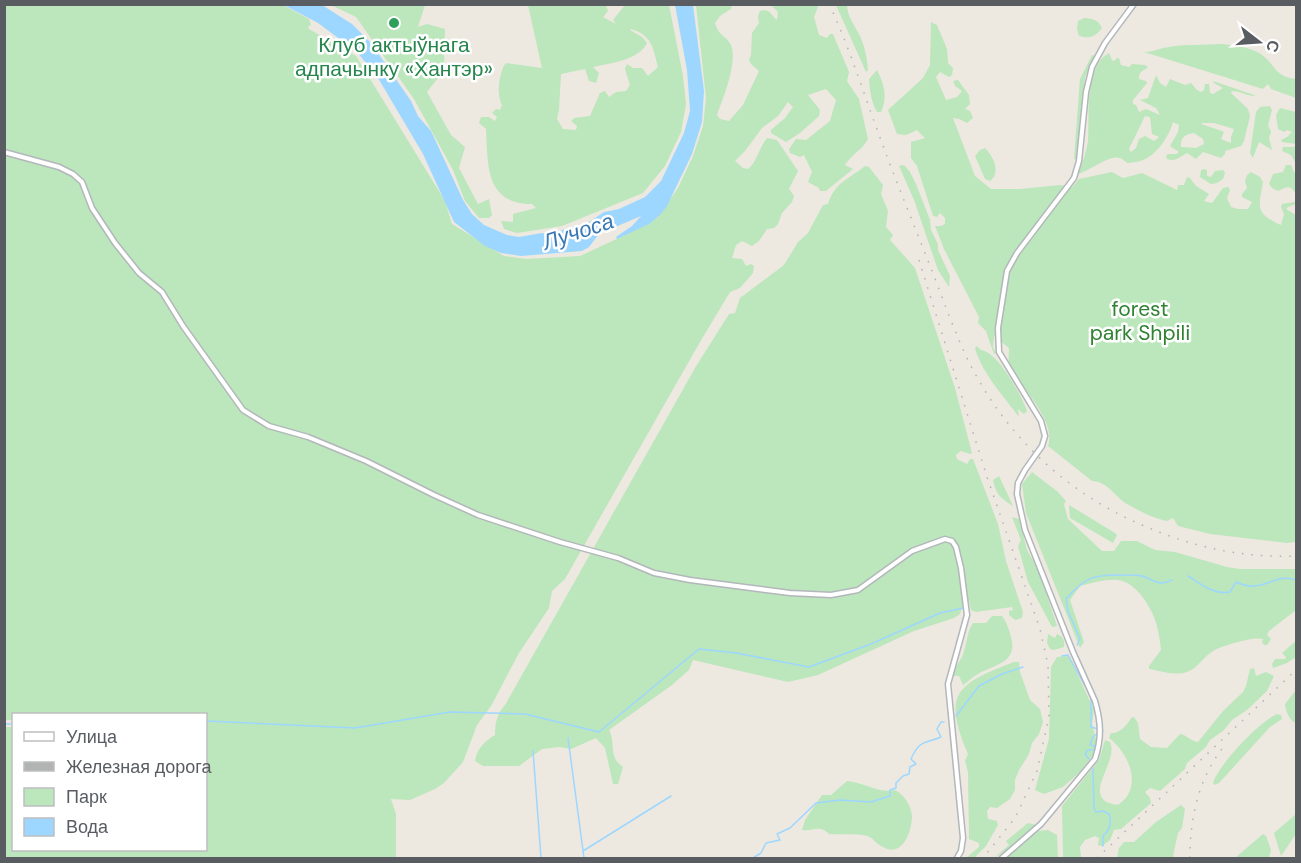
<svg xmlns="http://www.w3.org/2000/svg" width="1301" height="863" font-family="'DM Sans',sans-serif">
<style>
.green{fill:#bce6bb;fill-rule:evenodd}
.water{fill:#9dd7ff}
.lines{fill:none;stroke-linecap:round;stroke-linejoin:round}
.stream{stroke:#9dd7ff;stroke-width:1.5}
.tertiary-casing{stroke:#b3b7bb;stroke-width:7}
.tertiary{stroke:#fff;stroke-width:4}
.rail{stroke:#b2b3b3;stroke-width:1.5;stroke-dasharray:1.5 8;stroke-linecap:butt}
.leisure-dot{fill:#2e9e5b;stroke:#fff;stroke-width:2}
.labels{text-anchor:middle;stroke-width:5;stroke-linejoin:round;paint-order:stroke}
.leisure-label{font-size:21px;fill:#27864d;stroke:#fff}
.park-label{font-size:21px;fill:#308232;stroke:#fff}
.water-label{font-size:22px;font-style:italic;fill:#3878b4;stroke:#fff}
</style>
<rect width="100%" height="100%" fill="#ede9e0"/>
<path class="green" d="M5,5h278l26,14 2,6 -3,2 1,2 47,27 89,145 7,23 52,32 22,3 54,-3 43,-20 35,-19 20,-29 15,-32 10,-30 3,-28 -10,-93h36l-1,4 -11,7 -5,7c4,14 11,12 16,22 7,17 -8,53 -14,70l3,4 9,2 14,-16 16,-34 -8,-7 -2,-4 2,-5 1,-22 7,-10 -1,-7 2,-5c11,-3 10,4 17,9l1,-8 -7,-7h46l1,2 -4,10 5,18 8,3 3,-4h3l16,38 -2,9 12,18 9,40c-6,11 -16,15 -23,26l8,4 -27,22h-6l-1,-3 -11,-6 4,-10 -8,-17 -4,2 -10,-4 -1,-4 7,-10 10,1 24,-19 6,-21 -10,-11 -18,6 12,15 -1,6 -19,17 -14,9 -15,-9v-3l14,-12 8,-11 -5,-5 -10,14 -16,12 -17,23 -10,10 8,7 5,1c9,-7 11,-21 19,-31l10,2 21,31 -9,18 5,7 -2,6 -10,11 -4,11 -4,4 -7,1 -8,12 -7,5 -10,-5 -6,4 -4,13 10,1 4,7 5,-2 3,2 -1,7 -13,15 -10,4 -30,50 -135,237 -13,12 -3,17 -30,45 -28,53 -14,19 -14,37 -19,21 -9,6 -25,11 -19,-1 5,15v44h-391l-1,-131h9l1,123h192v-136h-192l-1,6h-8z
M331,5h94l-7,22 9,-3 18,5 -1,41 -17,22 24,43 14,12 -6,21 19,36 11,-5 3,16 -3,3h-10l-14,-17 -12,-31 -39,-71 -58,-82z
M528,5h78l2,6 -5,6 13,7 -3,-4 12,-15h44l14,71 3,28 -5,28 -16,34 -22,27 -81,33 -45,7 -13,-4 -3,-8 12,1v-8l23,-6 -4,-4c-47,0 -44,-39 -46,-75l-7,-6 2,-6h8l6,4 2,-4 -5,-4 4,-4 4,1 2,-5c-6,-12 -3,-28 2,-40l3,-2 35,5zM631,29c21,6 22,19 27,38l-10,9 -6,-8h-9l-6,-4 -2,5 5,16 -4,6 -10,1 -7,5 -4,-6 -5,2 -10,23 -16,2 -3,3 6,5 -1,4 -13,-1 -6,-10 2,-9 2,-36 24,-5 4,12 7,2 3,-10 -6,-6c18,-4 46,-7 54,-24l-5,-6 -12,-7z
M836,5h11c0,11 8,21 13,31 5,11 7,22 8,34l-2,2z
M1084,18c9,1 14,1 18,10 -7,9 -12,11 -23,8l-2,-7 1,-8z
M931,22l6,3 10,24 1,14 5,5 -1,7 -3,2 -9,-5 -4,5 10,23 11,-3 5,-6 -7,-5 -2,-5 5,-1 11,15 1,9 -5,5 5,2 3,7 -6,5 -8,-4 -6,-1 22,58 16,13h29l40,-4 12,2 7,-8 33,-7 11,6 19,-5 35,17 1,-5h6l3,-8 3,1 6,8 13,8 -5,7 8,2 11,-15 5,-1 2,3 -3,8 4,9 7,2h10l4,-7 -10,-5v-3l5,-6 -2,-7 2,-6 4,-3 9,5 3,5c-4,25 -9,31 18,43l3,-11 -3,-7 1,-3 13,-2 1,-3v5l-8,3 -2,2 10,6v327l-9,1 -77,-9 -32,-8 -5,-8 -6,3c-14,-3 -28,-10 -40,-17 -13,-8 -20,-23 -35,-23l-44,-35c9,-27 -30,-59 -39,-84 -1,-4 0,-9 0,-14l-15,-12 -1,11 3,6 -2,1 -8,-23 -8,-8 1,-6 -35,-68 -9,-23h6l4,-2v-6l-5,-5 -3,4 -4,-1 -16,-50 -6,-8v-16l14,-4 -8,-8 -11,5 -9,-1 -9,-24 35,-32 7,-13z
M1222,44c11,1 27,3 37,9 16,9 14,24 37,26v19l-25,-9 -3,-5 -5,5 -119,-37c7,0 12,-2 19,-4 19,-4 39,-3 59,-4z
M1109,53l3,7 2,1 3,-3h2l2,7 8,2 3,-3 13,1 3,2c-5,5 -9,3 -9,12l7,2 1,2 -14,17v4l3,1 3,7 7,-3 14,6 -4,-7 -16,-8 8,-2 8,-23 4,8 6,4 4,-8 15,6 6,-2 6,7 4,2 3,-2 1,-6h4l1,9 3,1 10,-6 -9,-5 -1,-2 41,14 1,1c-8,0 -15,-5 -23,-5l-1,2 17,16 2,7 -6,25 -3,5 -16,5v3l-4,4 -18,-6 -7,7 -9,-6c-8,4 -11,9 -20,6l-1,-3 2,-2h8l3,-2 -9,-6 8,-14 1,-7 -6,-3c-4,14 -15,32 -30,38 -4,2 -10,2 -15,3 -3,-1 -5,-4 -8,-5 -10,-4 -31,13 -42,16 4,-10 8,-21 10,-32 2,-25 -5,-75 21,-89zM1145,116l5,1 2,17 7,3 -5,4 -9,-5 -6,3 -3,9 -5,4 -2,-3zM1202,123h12l20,6 -3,8v6l-10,-4 3,-7 -2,-1 -21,-7zM1194,133l9,6 1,5 -8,4 -15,-1c-1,-9 4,-13 13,-14z
M1092,55l3,1 -10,21 -8,83 -3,-1 6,-80z
M877,70c7,14 11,27 4,42h-4c-6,-11 -7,-21 -8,-33z
M1270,106l2,4 -4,15 3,7 -2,6 3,12 -13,-8 -6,16 -3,-5 6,-41 4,-5z
M1280,108l16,4v52l-5,-9 -9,-4 1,-4h11l2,-3 -14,-2 -1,-2 6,-3 5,-5 -5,-2 -3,2 -6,-3 -2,-14z
M985,148c9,9 16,25 5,33l-5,-2 -10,-23 5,-6z
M904,165l6,7 6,12 14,36 1,10 7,14v6l12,26 -1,11 -11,-17 -24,-70 -15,-34z
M1286,165h5l3,7 2,1v21c-6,-9 -8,-8 -18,-3l-6,-3 -3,-4 4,-10 10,-2z
M865,166l4,1 14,18 -2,9 7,17 -2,16 7,8 -3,5 25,28 40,120 17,65 -2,1 -9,-3 -5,4 1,4 10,5 3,-5h3l25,65 8,37 17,51 -1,6 -7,2 -6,-5v-4l4,-1 -1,-3 -36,5 -5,-2 -2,-10h-5l-4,14 -6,4 -40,13 -96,44 -30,7 -95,-22 -4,10 -17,15 -63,45c7,13 -1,27 14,37l-5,17h-5l-8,-36 -9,-10 -25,11 -11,-2 -18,2 -23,17h-36l-8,-5c2,-13 10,-20 20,-26 0,-12 2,-21 10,-30l190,-337 34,-54 6,-1 5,-15 44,-33 14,-23 10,-9 15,-28 5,-1c7,-22 21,-25 37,-38z
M1204,169l3,1v6l4,1 4,-6 8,-1 2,3 -2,6 -6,4 -6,1 -11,-7 1,-7z
M977,346l4,4c18,3 40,45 46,61l-3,3 -6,-5 1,8c-16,-22 -36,-42 -44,-69z
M1032,472l26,20 8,9 -2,3 4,15 34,32h12l7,-10h16l18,9 20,2 52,15 13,2h56v41l-27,21 -2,4 4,4 -4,6h-2l-3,-2 1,-4c-8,-3 -43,7 -50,12 -10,6 -15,17 -26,21 -12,4 -27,-1 -38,-3v-3l12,-16c-1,-8 -2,-16 -4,-24 -4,-16 -20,-44 -39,-46 -13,-1 -25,3 -38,6l-10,14 14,42 -4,6 -54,-135 -4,-29z
M999,476l14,30c-12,-8 -17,-11 -20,-26z
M1069,505l46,28 2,2 -4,8 -43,-25z
M1012,517l7,2 8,31 12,21 18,55 -5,1 -24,-45 -10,-36 3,-6z
M992,616h10c5,7 7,13 9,21 7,26 -16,27 -33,37 -6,3 -10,8 -15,11l-4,-9h-7c3,-8 6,-12 10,-19 5,-11 4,-24 11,-34h13z
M1048,634l7,4 2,-4c6,2 8,7 7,13l-10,3 -4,-1 -3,-6z
M1296,641v16l-9,6 -14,5 -1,-4 3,-5h10l1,-2 -4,-4z
M1069,656l25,54 -2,14 4,15 1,11 -17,22 -17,15 -19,7 -9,-4 14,-51 2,-72 6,-10z
M1014,662h5l1,10 10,28 10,9 3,13 -4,12 -7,9 -3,11 -10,16 -4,10v10l-5,9 -13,9 -7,-1 -3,4 1,8 9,2 1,4 -12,21 -12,12h-8l13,-11v-4l-10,-4 -1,-67 -3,-11 3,-7c-26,-60 -12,-70 46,-92z
M1254,668l2,8 10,-4 8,4 -7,15 -20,19 -15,10 -9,11 -13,9 -4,7 -19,16 -2,6 -25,22 -10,-3 -5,4 5,6 1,5 -30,26 -7,1 -4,10 -8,6 -4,-1 1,-7 -4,-2 -10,4 -5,7 1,11h-18l-1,-52 37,-46 6,-20 5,2c10,20 -33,58 8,63 26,-17 11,-52 -9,-67l2,-5c10,0 16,-8 20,-15l3,-1 4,6 2,16 11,8 16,1 13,-14c7,1 10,7 18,8l25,-31 20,-19 3,-6 4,-17z
M1296,690v33c-7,-3 -10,-11 -11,-19z
M1277,714l4,1 1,4 -12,8 -51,56 -4,2 -2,-2c6,-19 46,-61 64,-69z
M847,781c16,1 33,13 48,9 9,4 17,17 17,27 -1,19 -12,44 -34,27 -4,-3 -5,-6 -11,-8 -12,-3 -25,-1 -38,-2 -10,-10 -16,-2 -27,-4l3,-10 17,-25h9z
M1181,805l4,4 -3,19 -4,5 -5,23 2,2h-58l2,-10 5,-6h10l22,-20z
M1296,814v20l-15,22 -7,-23z
M1028,823l8,2 -21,20 -21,13 15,-13 -3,-4z
M1048,830l9,5 1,23h-52l32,-27z
M1263,834l3,2 5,14 -2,8h-34z"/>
<path class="water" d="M284,5h38l30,19 19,19 40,58 7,15 13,15 32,69 9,14 12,11 23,10 12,2 23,-4 9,2 16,-7 16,-2 21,-14 15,-3 26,-12 16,-16 23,-48 6,-22 -3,-41 -12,-65h18l11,86 -2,31 -10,32 -25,52 -7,9 -11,9 -32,15 -1,-2 16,-11 9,-10 -28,12 -11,2 -13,17 -7,4 -61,5 -20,-3 -16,-7 -31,-24 -31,-68 -45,-76 -21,-26 -39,-29z"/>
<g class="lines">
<path class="stream" d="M1188,576c13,8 25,19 42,16l6,-10c28,13 37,-10 60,-2
M1077,645l3,-6 -12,-28 -2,-12c19,-22 29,-25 57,-24 6,0 13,0 19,1 13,4 15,11 30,4
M1062,656l6,-1 23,42v30l7,2
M956,716l23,-30 23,-12 21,-7
M206,721l149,7 95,-16 75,2 74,18 100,-83 37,4 73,14 62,-23 69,-31 23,-5
M4,724h10
M568,738l16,120
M533,751l8,107
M1089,759l-4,-5 3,-4h7v-4l-5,-1 3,-8 5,-4
M1093,769l1,39 2,4 7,-1 6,3c3,9 1,16 -6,22v10
M583,851l88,-55
M753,858l8,-5 5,-10 14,-3 -3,-6 13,-6 26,-25 24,-3 31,2 19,-6v-6l6,-2v-5l7,-7 6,-2 1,-7 6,-3 -5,-5c9,-20 14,-15 30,-22l-4,-8 4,-7h3"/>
<g class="tertiary-casing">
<path id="tertiary" d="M4,152l55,15 14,7 9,8 10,26 23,35 24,30 23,19 21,34 60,84 26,16 39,11 58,24 68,34 44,20 82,27 58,16 36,15 36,7 100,13 41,2 27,-5 54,-39 33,-12 7,2 4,6 5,21 6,47 -19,69 15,154 -2,13 -4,7
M1002,858l39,-34 54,-65c7,-21 6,-37 0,-58l-22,-49 -48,-122 -8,-36 1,-11 7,-13 17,-24 3,-10 -4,-15 -42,-69 -1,-24 9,-57 10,-18 57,-75 5,-17 7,-69 6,-25 13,-24 29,-39"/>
</g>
<use href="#tertiary" class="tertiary"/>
<path class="rail" d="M829,4c20,42 33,85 49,128 17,47 36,93 54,139 13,33 24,66 40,97 37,71 97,126 170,157 50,22 100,33 154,31
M919,260l68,217 53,152 8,36 1,52 -12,54 -22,47 -32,40
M1097,858l199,-188
M1190,858c0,-40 8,-80 35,-113"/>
</g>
<circle class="leisure-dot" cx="394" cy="23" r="6"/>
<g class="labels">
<g class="leisure-label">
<text x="394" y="52">Клуб актыўнага<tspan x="394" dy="24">адпачынку «Хантэр»</tspan></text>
</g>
<g class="park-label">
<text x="1140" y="316">forest<tspan x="1140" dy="24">park Shpili</tspan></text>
</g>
<g class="water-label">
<text transform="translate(578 231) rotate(-18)" y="8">Лучоса</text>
</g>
</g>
<rect width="1301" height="863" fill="none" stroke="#595d62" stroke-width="12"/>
<rect x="12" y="713" width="195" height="138" fill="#ffffff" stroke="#bdbec0" stroke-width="1.5"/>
<rect x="24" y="732" width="30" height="9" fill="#ffffff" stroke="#bdbec0" stroke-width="1.5"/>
<text x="66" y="743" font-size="18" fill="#595d62">Улица</text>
<rect x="24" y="762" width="30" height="9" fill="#b2b3b3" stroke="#bdbec0" stroke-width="1.5"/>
<text x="66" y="773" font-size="18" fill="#595d62">Железная дорога</text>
<rect x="24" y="788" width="30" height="18" fill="#bce6bb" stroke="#bdbec0" stroke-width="1.5"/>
<text x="66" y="803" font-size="18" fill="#595d62">Парк</text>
<rect x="24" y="818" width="30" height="18" fill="#9dd7ff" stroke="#bdbec0" stroke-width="1.5"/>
<text x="66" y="833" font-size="18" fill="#595d62">Вода</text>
<g transform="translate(1259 42) rotate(107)" stroke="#ffffff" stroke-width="4.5" paint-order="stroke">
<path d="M0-4.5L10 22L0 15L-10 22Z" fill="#595d62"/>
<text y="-9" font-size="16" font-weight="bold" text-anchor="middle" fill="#595d62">С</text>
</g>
</svg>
